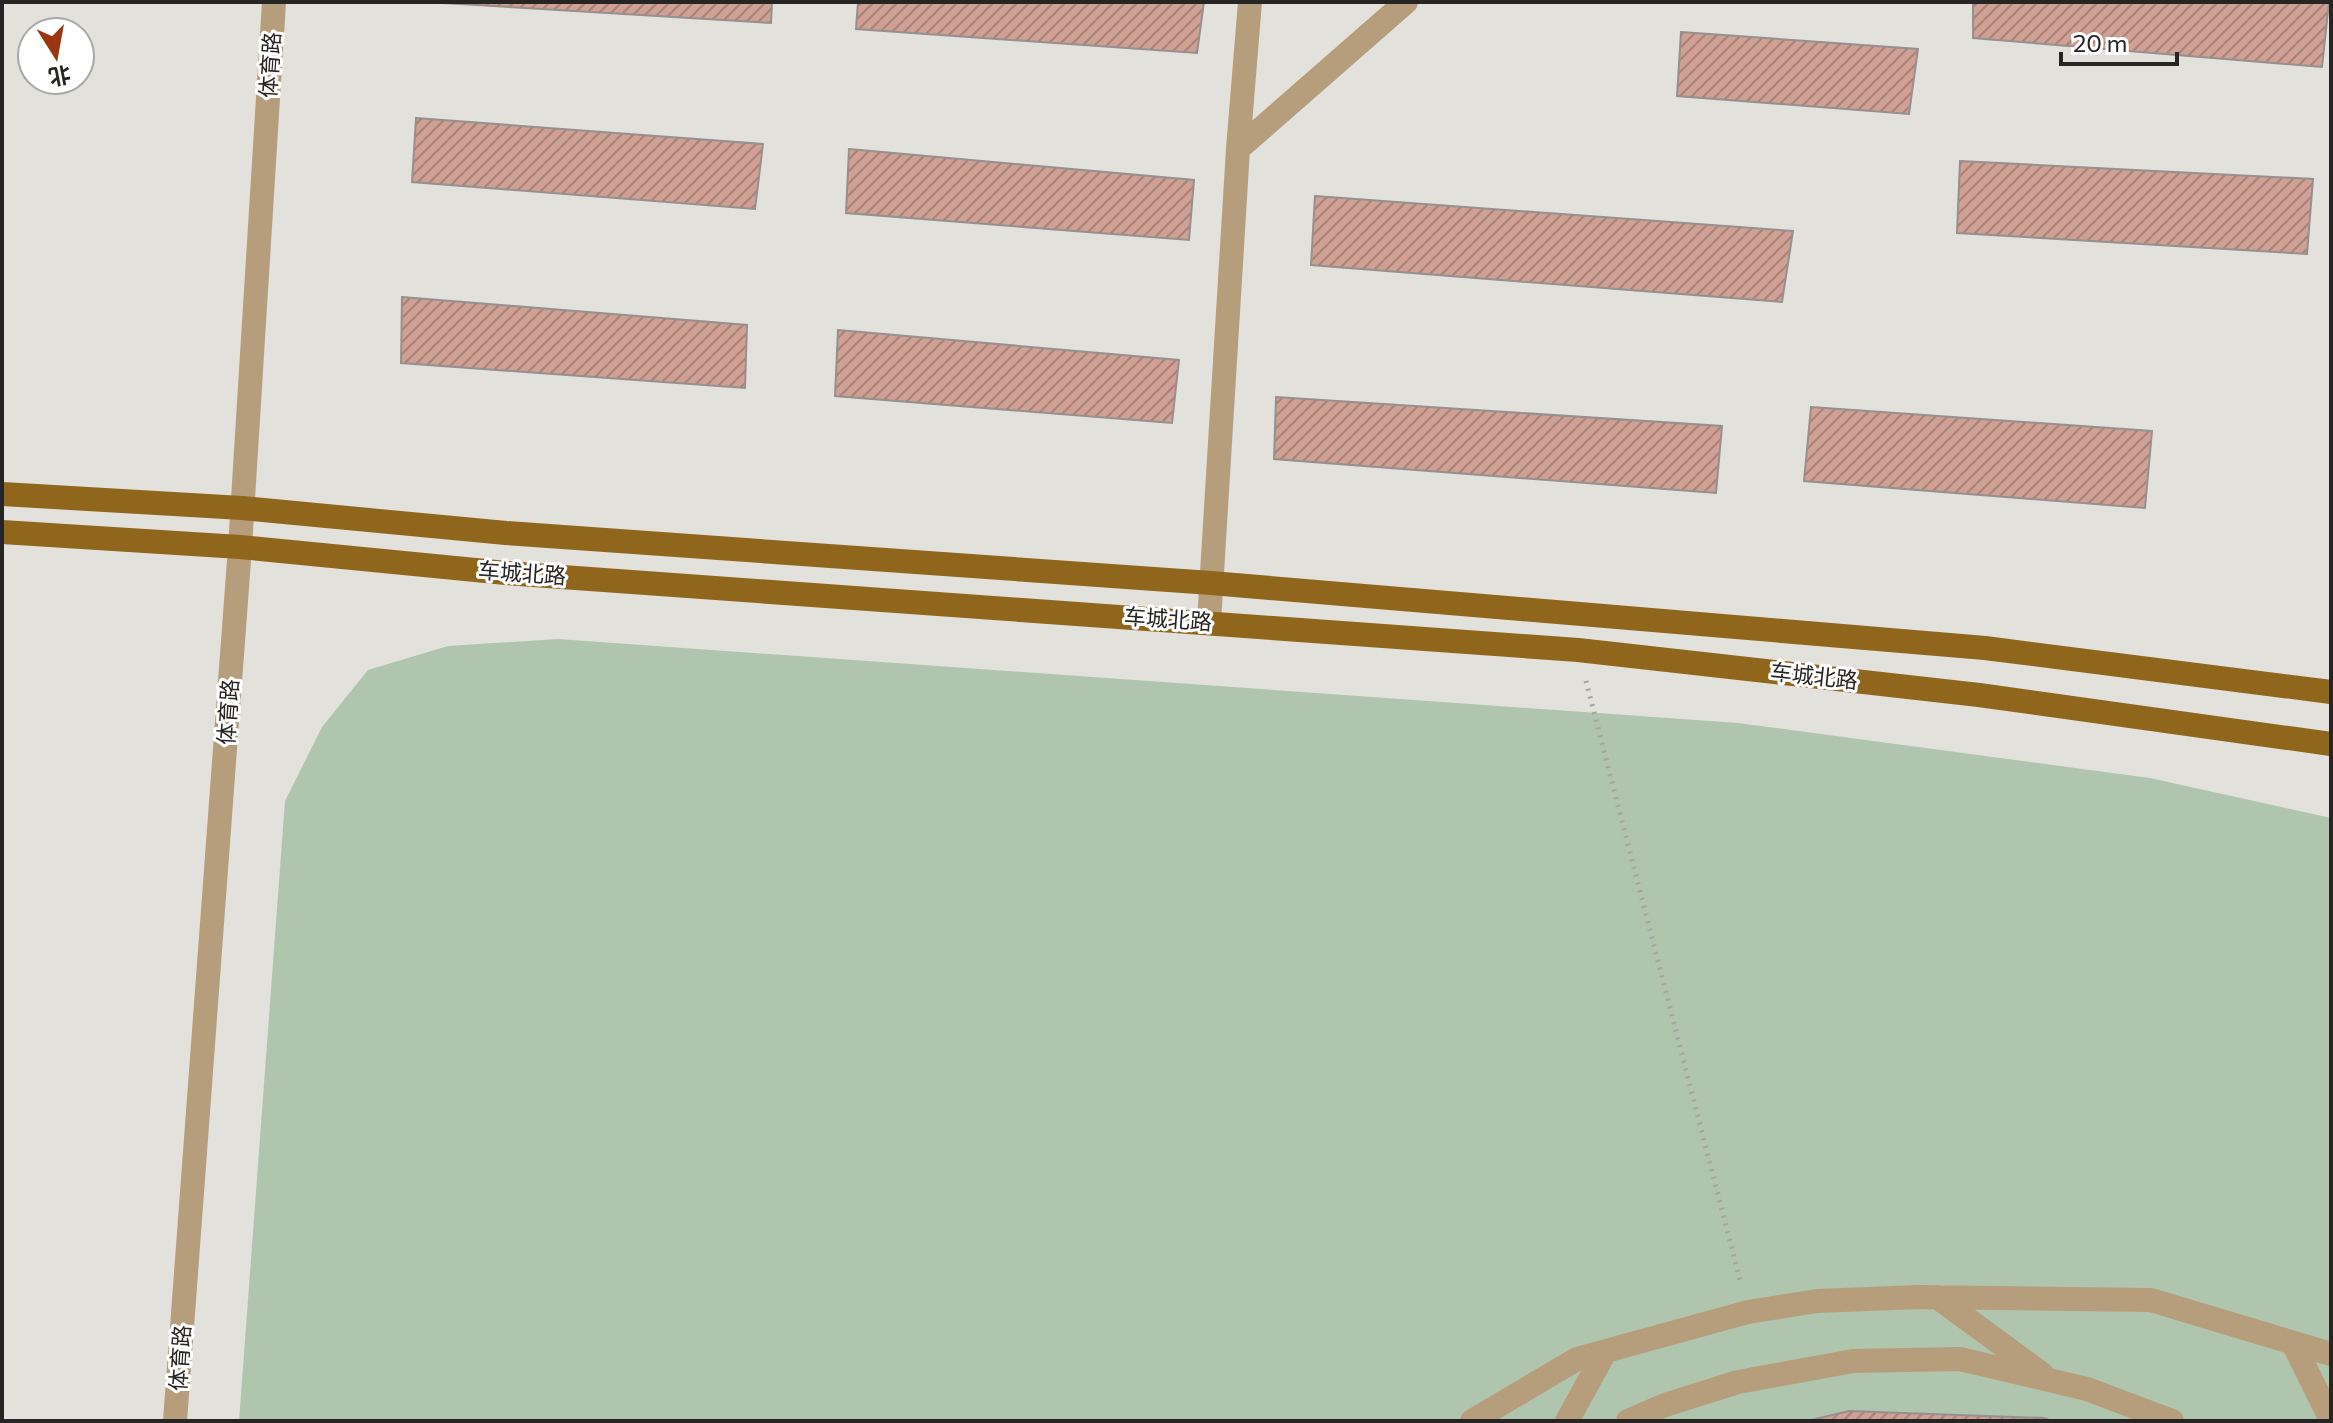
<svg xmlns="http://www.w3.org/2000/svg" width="2333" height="1423" font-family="Commissioner,'Noto Sans SC',sans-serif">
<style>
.pitch{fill:#b0c5ae}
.building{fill:url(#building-hatch);stroke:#96908f;stroke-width:2}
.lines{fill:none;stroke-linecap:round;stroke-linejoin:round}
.path{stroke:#a7a5a1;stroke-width:5;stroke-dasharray:2 6;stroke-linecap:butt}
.minor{stroke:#b69e7d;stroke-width:24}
.major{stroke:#90651c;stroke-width:24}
.labels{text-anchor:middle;stroke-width:6;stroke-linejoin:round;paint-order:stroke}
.street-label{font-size:22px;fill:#262523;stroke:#fff}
</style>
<defs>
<pattern id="building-hatch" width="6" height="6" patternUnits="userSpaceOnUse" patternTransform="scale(2)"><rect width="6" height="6" fill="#cfa093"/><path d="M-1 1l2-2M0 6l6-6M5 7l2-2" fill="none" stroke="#a88278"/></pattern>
</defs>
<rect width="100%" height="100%" fill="#e3e1dc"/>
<path class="pitch" d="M558,639l1180,84 412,55 181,40v603h-2092l46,-620 37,-74 46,-57 80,-24z"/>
<path class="building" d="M426,2h346l-1,21z
M858,2h346l-7,51 -341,-24z
M1973,2h356l-7,65 -349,-29z
M1681,32l237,17 -9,65 -232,-18z
M416,118l347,26 -8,65 -343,-27z
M849,149l345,31 -5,60 -343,-27z
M1960,161l353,18 -6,75 -350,-21z
M1315,196l478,35 -11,71 -471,-37z
M402,297l345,28 -2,63 -344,-25z
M838,330l341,30 -7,63 -337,-27z
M1276,397l446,29 -6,67 -442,-34z
M1811,407l341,24 -7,77 -341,-27z
M1849,1411l195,7 8,3h-245z"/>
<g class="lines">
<path class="path" d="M1586,681l155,603"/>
<path class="minor" d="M1238,149l168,-147
M1209,622l29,-473 12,-147
M1937,1297l105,77
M2293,1343l38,77
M175,1421l65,-874 34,-545
M1472,1421l105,-62 171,-47 69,-11 102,-4 232,3 180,54
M1567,1421l38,-69
M1628,1421l37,-16 73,-23 115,-21 107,-2 127,30 85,32"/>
<path class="major" d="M2,494l240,14 264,25 705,50 774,65 346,44
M2,532l238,15 266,26 1072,77 401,45 352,49"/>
</g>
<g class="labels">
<g class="street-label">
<text transform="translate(270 65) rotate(-86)" y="8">体育路</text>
<text transform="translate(522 573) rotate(4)" y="8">车城北路</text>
<text transform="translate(1168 619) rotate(4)" y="8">车城北路</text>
<text transform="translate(1814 676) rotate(6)" y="8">车城北路</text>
<text transform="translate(228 712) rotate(-86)" y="8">体育路</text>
<text transform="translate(180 1358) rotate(-86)" y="8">体育路</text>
</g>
</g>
<rect width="2333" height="1423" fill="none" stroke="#262523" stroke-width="8"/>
<g transform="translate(56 56) rotate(169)"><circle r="38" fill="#ffffff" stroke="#a8a8a7" stroke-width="2"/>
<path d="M0-6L14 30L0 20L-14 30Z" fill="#9c3610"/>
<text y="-12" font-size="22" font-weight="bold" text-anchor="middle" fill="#262523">北</text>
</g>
<path d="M2061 52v12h116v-12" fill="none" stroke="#262523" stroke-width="4"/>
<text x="2073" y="52" font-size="24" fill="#262523" stroke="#ffffff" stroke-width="6" paint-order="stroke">20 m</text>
</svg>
